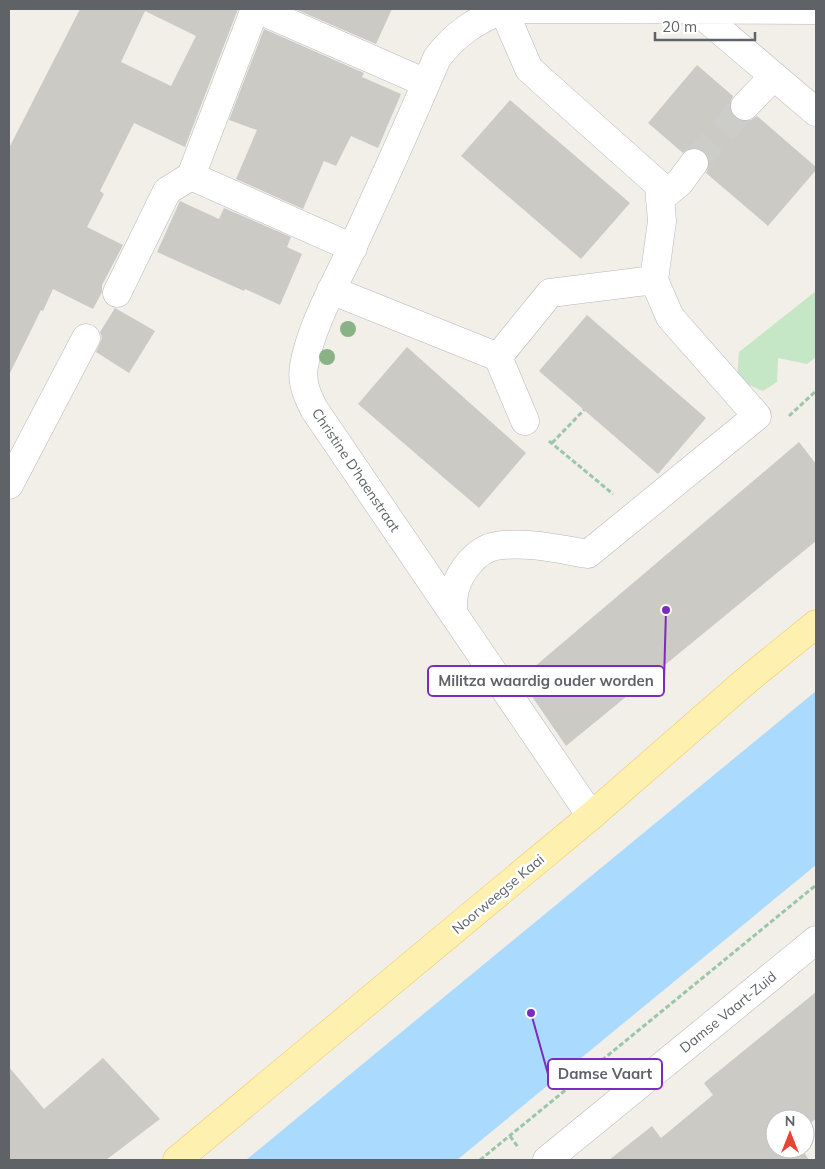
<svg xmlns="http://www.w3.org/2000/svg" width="825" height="1169" font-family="Mulish,sans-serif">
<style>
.green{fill:#c5e7c5}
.water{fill:#aadafe}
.building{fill:#cccac5;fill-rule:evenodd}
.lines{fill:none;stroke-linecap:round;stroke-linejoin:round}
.minor-tunnel{stroke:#ccccc8;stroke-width:28;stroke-dasharray:28 14;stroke-linecap:butt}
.minor-casing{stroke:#b5b8bc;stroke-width:29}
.major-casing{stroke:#f1c861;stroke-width:29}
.path{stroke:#9cc6a9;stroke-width:3;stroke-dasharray:5 2.5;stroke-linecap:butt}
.minor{stroke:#fff;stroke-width:28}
.major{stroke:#fef1af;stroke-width:28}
.tree{fill:#8ab287}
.labels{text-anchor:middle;stroke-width:5;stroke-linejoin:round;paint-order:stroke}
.street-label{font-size:14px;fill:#5f6368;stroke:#fff}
.leader{fill:none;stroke:#7b2cbf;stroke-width:2}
.callout-dot{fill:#7b2cbf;stroke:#fff;stroke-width:2}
.callout{fill:#fff;stroke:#7b2cbf;stroke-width:2}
.callout-label{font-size:15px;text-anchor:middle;font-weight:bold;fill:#5f6368}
</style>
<rect width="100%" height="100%" fill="#f1efe8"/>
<path class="green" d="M816,291v66l-9,7 -29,-6 -1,24 -14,9 -26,-11 2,-28z"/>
<path class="water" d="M816,691v174l-359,295h-211z"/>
<path class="building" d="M80,9h158l-53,138 -51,-24 -34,68 4,3 -17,33 36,18 -21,40v7l-9,17 -40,-20 -10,22 -2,-1 -32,65v-227zM145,11l51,25 -25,50 -50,-24z
M295,9h97l-16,35z
M264,29l100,44 -2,4 39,17 -23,54 -27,-12 -15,30 -12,-5 -21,48 -67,-30 21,-49 -28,-10z
M697,65l36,31 -3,7v7l5,8 7,3h7l8,-5 59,51v3l-48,56 -62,-53 4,-9 -2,-7 -4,-6 -9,-4 -7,2 -5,4 -35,-30z
M510,100l120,103 -49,56 -120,-103z
M180,201l39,18 5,-11 67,29 -4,10 15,7 -22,51 -35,-16 -1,2 -87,-39z
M115,308l40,23 -26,42 -33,-21 6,-14 -2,-6z
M587,315l119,103 -48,56 -119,-103z
M407,347l119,106 -47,55 -121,-104z
M799,442l17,22v77l-250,205 -46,-67z
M816,992v127l-11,8v-8h-30v30h27l7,11h-200l43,-34 9,12 52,-43 -9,-12z
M103,1058l57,61 -54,41h-97v-93l35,42z"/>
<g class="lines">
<path class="minor-tunnel" d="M694,163l51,-57"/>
<g class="minor-casing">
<path id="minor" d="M257,9l169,74
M696,10l120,102
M745,106l29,-30
M191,176l162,72
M660,199l20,-17 14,-19
M331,290l167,67 52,-64 104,-13
M117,293l50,-102 24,-15 64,-167
M498,357l27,64
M9,485l77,-147
M453,612c0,-7 0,-16 2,-23 5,-18 22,-40 41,-43 31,-5 62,3 92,8l169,-138 -87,-99 -16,-37 8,-59 -3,-36 -130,-116 -26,-60
M591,816l-277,-407c-7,-14 -13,-27 -10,-43 7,-41 32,-83 49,-120 29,-62 57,-125 84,-188 19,-25 37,-36 66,-49l313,1
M547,1160l269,-220"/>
</g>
<g class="major-casing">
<path id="major" d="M177,1160l414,-344 156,-136 69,-56"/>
</g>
<path class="path" d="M789,416l27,-25
M549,441l64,53
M552,443l32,-33
M510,1136l8,11
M480,1160l336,-275"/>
<use href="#minor" class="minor"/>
<use href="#major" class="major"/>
</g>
<g class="tree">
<circle cx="348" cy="329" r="8"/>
<circle cx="327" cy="357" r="8"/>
</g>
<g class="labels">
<g class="street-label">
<text transform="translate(356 470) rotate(56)" y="5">Christine D'haenstraat</text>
<text transform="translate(498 894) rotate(-40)" y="5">Noorweegse Kaai</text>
<text transform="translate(728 1012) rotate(-39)" y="5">Damse Vaart-Zuid</text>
</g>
</g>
<path class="leader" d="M666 610L664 681M531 1013L548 1074"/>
<g class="callout-dot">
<circle cx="666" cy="610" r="5"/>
<circle cx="531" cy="1013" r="5"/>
</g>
<g class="callout">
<rect x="428" y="666" width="236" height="30" rx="5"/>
<rect x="548" y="1059" width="114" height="30" rx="5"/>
</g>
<g class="callout-label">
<text x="546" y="686">Militza waardig ouder worden</text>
<text x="605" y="1079">Damse Vaart</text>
</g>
<rect width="825" height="1169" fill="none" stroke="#5f6368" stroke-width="20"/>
<g transform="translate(790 1134)"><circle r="24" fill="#ffffff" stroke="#bfc1c3"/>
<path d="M0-4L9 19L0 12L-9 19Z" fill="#e84336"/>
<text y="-8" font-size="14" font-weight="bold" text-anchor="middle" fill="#5f6368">N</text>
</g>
<path d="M655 32v8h100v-8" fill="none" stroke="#5f6368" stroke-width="2.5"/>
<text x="662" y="32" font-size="15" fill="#5f6368" stroke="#ffffff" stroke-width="4" paint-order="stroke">20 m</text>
</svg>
